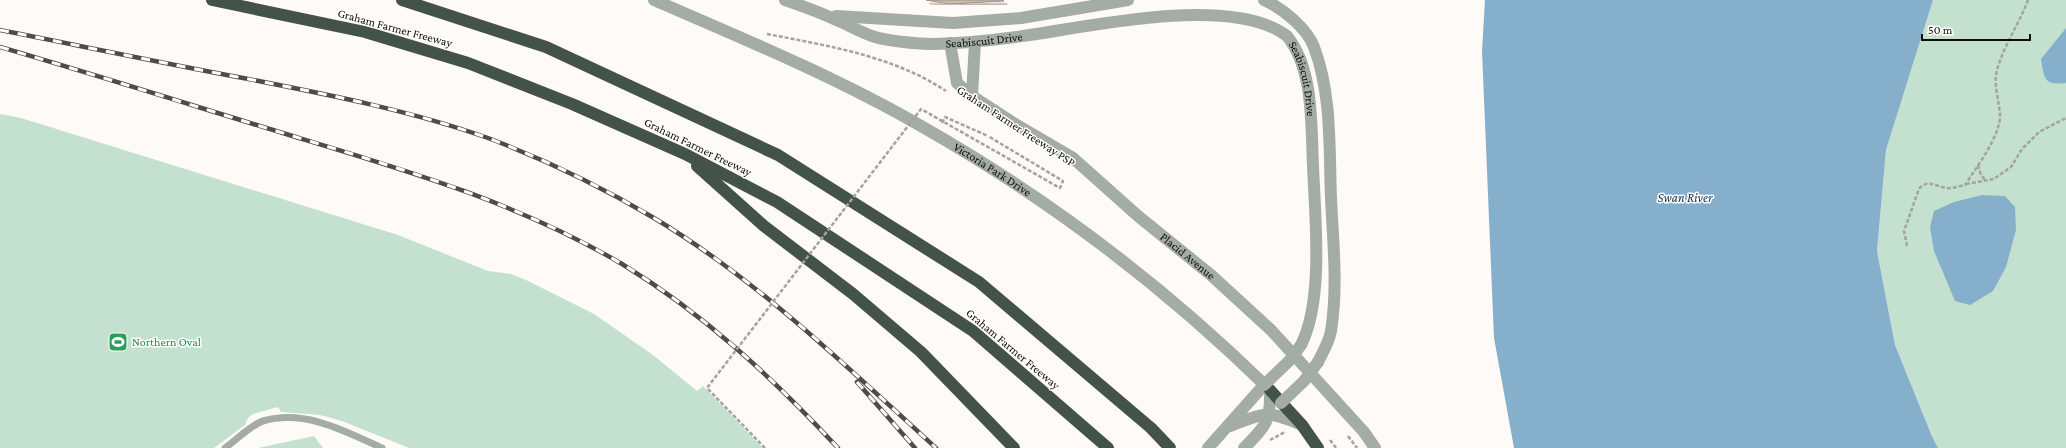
<svg xmlns="http://www.w3.org/2000/svg" width="2066" height="448" font-family="'Crimson Pro',serif">
<style>
.green{fill:#c3e1ce}
.water{fill:#86afcb}
.building{fill:#cabbae;stroke:#a09285;filter:url(#shadow)}
.lines{fill:none;stroke-linecap:round;stroke-linejoin:round}
.path{stroke:#a6a29f;stroke-width:2.5;stroke-dasharray:4 2;stroke-linecap:butt}
.service{stroke:#a4aca6;stroke-width:7}
.minor{stroke:#a4aca6;stroke-width:12}
.tertiary{stroke:#a4aca6;stroke-width:12}
.motorway{stroke:#445349;stroke-width:12}
.rail-casing{stroke:#4f4b47;stroke-width:4.5}
.rail{stroke:#fff;stroke-width:3;stroke-dasharray:9;stroke-linecap:butt}
.path-bridge{stroke:#a6a29f;stroke-width:2.5;stroke-dasharray:4 2;stroke-linecap:butt}
.tertiary-bridge{stroke:#a4aca6;stroke-width:12}
.labels{text-anchor:middle;stroke-width:3;stroke-linejoin:round;paint-order:stroke}
.street-label{font-size:12px;fill:#100c07;stroke:#fff}
.leisure-label{font-size:12px;fill:#27864d;stroke:#fff;text-anchor:start}
.water-label{font-size:13px;font-style:italic;fill:#0f3146;stroke:#fff}
</style>
<defs>
<filter id="shadow"><feDropShadow dx="3.5" dy="3.5" stdDeviation="0" flood-color="#0004"/></filter>
</defs>
<rect width="100%" height="100%" fill="#fefaf8"/>
<path class="green" d="M1933,0h133v448h-128l-7,-14 -36,-89 -18,-94 9,-101z
M0,114l21,4 377,117 90,36 23,3 15,6 68,34 59,41 44,36 6,-5 60,62h-354l-67,-27 -22,-6 -39,-3 -3,-5 -25,7 -5,4 -3,7 -31,23h-214z
M314,436l9,12h-65z"/>
<path class="water" d="M1485,0h448l-47,150 -9,101 18,94 36,89 7,14h-424l-20,-110 -12,-287z
M2066,28v55c-22,3 -22,-5 -25,-24z
M1982,195l23,1 10,11 1,23 -10,37 -13,24 -23,14 -15,-4 -21,-50 -4,-24 4,-16 20,-9z"/>
<path class="building" d="M926,0h77l1,1 -54,3z"/>
<g class="lines">
<path class="path" d="M767,34c62,12 126,22 179,57
M942,123l3,-6 43,19
M1978,165l3,10 5,6
M1966,184l28,-5 17,-12 11,-18 17,-17 27,-14
M1907,246l-3,-15 15,-42c8,-10 16,-3 27,-1 6,1 13,-2 19,-3 11,-17 36,-50 35,-70 -1,-15 -7,-31 -3,-45 7,-25 22,-46 31,-70
M1348,436l9,12
M1270,440l15,-8
M1330,440l6,8"/>
<path class="service" d="M225,448c10,-7 27,-24 38,-27 42,-12 82,10 119,27"/>
<g class="minor">
<path id="s1" d="M950,43l7,40 15,13 43,28 58,34 65,58 73,59 60,55 93,102 11,16"/>
<path d="M972,96l3,-54"/>
</g>
<g class="tertiary">
<path id="s2" d="M654,0c90,39 182,77 267,126 127,72 244,161 349,264 1,31 -4,36 -26,58"/>
<path id="s3" d="M785,0c17,6 35,12 51,20 13,5 26,13 39,17 13,4 44,7 58,7 46,-1 89,-7 134,-15 61,-10 173,-29 220,7 27,33 24,90 26,130 2,51 11,134 -12,179"/>
<path d="M1264,0c18,8 43,28 50,47 18,48 15,101 17,151 2,44 7,89 0,133 -2,11 -8,21 -13,31"/>
<path d="M836,16l117,7 68,-5 107,-18"/>
<path d="M1230,426c36,-13 35,-17 72,-1"/>
<path d="M1208,448l56,-63"/>
</g>
<path class="motorway" d="M212,0l153,32 103,31 104,41 113,50 92,48 196,129 135,117
M402,0l144,47 232,108 201,127 172,146 19,20
M697,166l67,60 89,68 68,58 93,96
M1270,390l32,35 16,23"/>
<g class="rail-casing">
<path id="rail" d="M0,30c81,16 162,33 243,48 82,16 166,32 245,60 58,22 114,49 166,80 105,63 192,148 282,230
M0,47c96,28 191,58 286,87 116,35 231,68 336,130 82,50 151,114 216,184
M857,382l58,66"/>
</g>
<use href="#rail" class="rail"/>
<path class="path-bridge" d="M765,448l-58,-60 214,-279 139,79 3,-7 -75,-45"/>
<path class="tertiary-bridge" d="M1264,385l25,-24 12,-16
M1281,403l23,-22 14,-19"/>
</g>
<defs>
<g id="stadium-square" transform="scale(1)"><rect x="-9" y="-9" width="18" height="18" rx="4" fill="#2e9e5b" stroke="#fff"/><path d="M0-5a6.5 5 0 1 0 0 10a6.5 5 0 1 0 0-10ZM-3.5-1.8h7v3.6h-7Z" fill="#fff"/></g>
</defs>
<g fill-rule="evenodd">
<use href="#stadium-square" x="118" y="342"/>
</g>
<g class="labels">
<g class="street-label">
<text transform="translate(395 28) rotate(15)" y="4">Graham Farmer Freeway</text>
<text dy="4" stroke="none"><textPath href="#s3" startOffset="207">Seabiscuit Drive</textPath></text>
<text dy="4" stroke="none"><textPath href="#s3" startOffset="562">Seabiscuit Drive</textPath></text>
<text transform="translate(1016 126) rotate(33)" y="4">Graham Farmer Freeway PSP</text>
<text transform="translate(698 147) rotate(26)" y="4">Graham Farmer Freeway</text>
<text dy="4" stroke="none"><textPath href="#s2" startOffset="379">Victoria Park Drive</textPath></text>
<text dy="4" stroke="none"><textPath href="#s1" startOffset="330">Placid Avenue</textPath></text>
<text transform="translate(1013 349) rotate(40)" y="4">Graham Farmer Freeway</text>
</g>
<g class="leisure-label">
<text x="132" y="346">Northern Oval</text>
</g>
<g class="water-label">
<text x="1685" y="202">Swan River</text>
</g>
</g>
<path d="M1922 34v6h108v-6" fill="none" stroke="#100c07" stroke-width="2"/>
<text x="1928" y="34" font-size="12" fill="#100c07" stroke="#ffffff" stroke-width="3" paint-order="stroke">50 m</text>
</svg>
